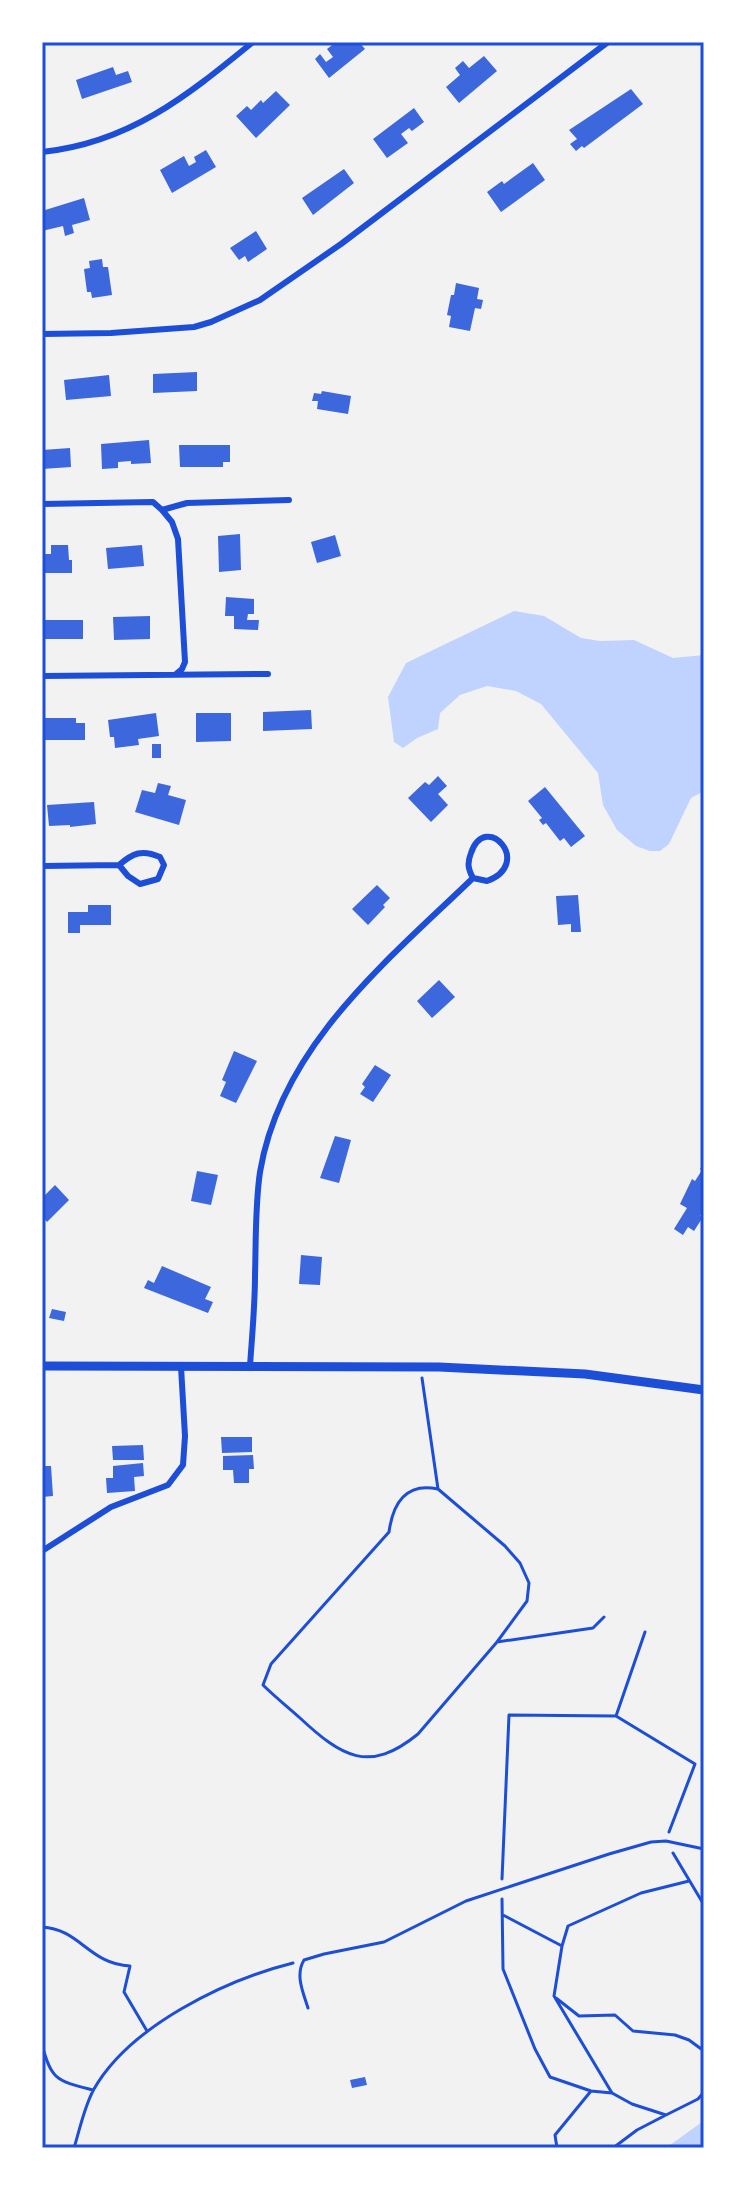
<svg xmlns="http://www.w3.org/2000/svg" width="746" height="2190" font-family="Figtree,sans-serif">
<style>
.water{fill:#bfd3fe}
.building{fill:#3d67dc}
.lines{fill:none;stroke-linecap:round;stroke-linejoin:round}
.path{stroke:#1d4ed8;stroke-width:3}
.service{stroke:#1d4ed8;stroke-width:3}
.minor{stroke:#1d4ed8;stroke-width:6}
.secondary{stroke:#1d4ed8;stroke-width:9}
.neatline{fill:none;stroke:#1d4ed8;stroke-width:3}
</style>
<rect width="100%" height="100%" fill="#f2f2f2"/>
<path class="water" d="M514,611l30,5 37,22 19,3 34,-1 39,18 31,-3v136l-13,7 -22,46 -9,7h-10l-14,-5 -19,-16 -14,-25 -5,-32 -57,-69 -25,-13 -29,-5 -27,9 -20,18 -2,16 -21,9 -14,10 -9,-6 -6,-45 18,-34z
M704,2121v27h-38l36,-26z"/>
<path class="building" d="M336,42h23l6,7 -36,29 -14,-19 5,-5 6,8 7,-5 -6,-8z
M484,56l13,15 -38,32 -13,-16 14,-12 -5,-7 8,-7 6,7z
M113,67l3,8 12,-4 4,11 -50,17 -6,-19z
M631,89l12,15 -59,44 -2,-2 -6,5 -6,-7 7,-5 -8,-9z
M276,91l14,14 -34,33 -20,-22 11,-10 4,4 10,-10 2,3z
M414,108l10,14 -12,9 -3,-3 -8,6 7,9 -21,15 -14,-19z
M206,150l10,17 -44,26 -12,-23 24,-14 5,10 7,-4 -2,-5z
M533,163l12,17 -44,32 -14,-20 15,-11 2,3z
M344,169l10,14 -41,32 -11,-17z
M84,198l6,22 -18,5 2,8 -9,3 -2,-10 -21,5v-20z
M256,231l11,18 -19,13 -3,-6 -6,4 -9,-12z
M102,259l1,8h5l4,28 -20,3 -1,-6h-4l-3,-23 6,-1 -1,-7z
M456,283l23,5 -2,11 6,1 -2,9 -6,-1 -5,23 -21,-4 2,-11 -4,-1 4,-20h3z
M197,372v19l-44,2v-19z
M109,375l2,21 -45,4 -2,-20z
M322,391l29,5 -3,18 -31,-5 1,-8h-6l2,-8 7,1z
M149,440l2,23 -20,1v-3l-13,1v6l-16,1 -1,-25z
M179,445h51v17h-7v5h-43z
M70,448l1,19 -29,2v-19z
M240,534l1,36 -22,2 -1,-36z
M335,535l6,21 -24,7 -6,-21z
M51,545h17l1,15h3v13h-30v-19h9z
M142,545l2,21 -36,3 -2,-21z
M226,597l28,2v15h-6l-1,6h12l-1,10 -24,-1v-13h-9z
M150,616v23l-36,1 -1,-23z
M42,620h41v19h-41z
M311,710l1,19 -49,2v-19z
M156,713l3,23 -21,3 1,6 -24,3 -1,-11h-4l-2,-17z
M196,713h35v28l-35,1z
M42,718h34v5h9v17h-43z
M152,744h9v14h-9z
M438,776l9,10 -9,8 10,11 -17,17 -23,-24 17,-16 4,3z
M158,783l13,3 -3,9 18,5 -7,25 -44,-13 7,-22 13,3z
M545,787l40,49 -14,11 -7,-9 -4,3 -14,-18 -3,2 -4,-5 3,-2 -14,-17z
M94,802l2,22 -26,3v-2l-21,1 -2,-21z
M377,885l13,13 -7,7 2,2 -17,18 -16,-16z
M578,895l3,37h-10v-8l-13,1 -2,-29z
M88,905h23v20h-31v8h-12v-21h20z
M439,980l16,17 -23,21 -15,-17z
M234,1051l23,10 -21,42 -16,-7 6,-14 -4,-2z
M375,1065l16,10 -18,27 -13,-8 5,-7 -3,-3z
M335,1136l16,4 -12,43 -19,-5z
M704,1162v48l-4,6 3,1 -9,14 -6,-4 -5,8 -9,-6 13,-21 -7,-4 12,-25 3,2 7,-11 -2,-1z
M197,1171l21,4 -7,30 -20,-4z
M55,1185l14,15 -22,22 -5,-6v-18z
M301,1255l21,2 -2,28 -21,-1z
M162,1266l49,21 -6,12 8,3 -5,11 -64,-25 4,-8 6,3z
M52,1309l14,3 -2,9 -15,-3z
M221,1437h31v15l-30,1z
M143,1445l1,15h-31l-1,-14z
M253,1455l1,14h-5v14h-15l-1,-13h-10v-14z
M143,1463l1,13 -10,1 1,14 -28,2 -1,-15h7v-12z
M42,1466h9l2,30 -11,1z
M365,2077l2,8 -15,3 -2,-8z"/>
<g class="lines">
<path class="path" d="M422,1378l16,111
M497,1642l30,-41 2,-18 -9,-20 -15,-17 -67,-57c-32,-7 -45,14 -49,43l-118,132 -8,21c12,12 25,22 37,33 42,39 69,56 118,16l79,-92 96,-14 11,-11
M616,1716l29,-84
M673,1853l31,52
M502,1879l7,-164 107,1 79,48 -26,68
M502,1899l1,70 32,80 15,28 41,14 21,2 20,11 34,11 32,-16 6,-7
M503,1915l59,31
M42,1927c38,2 47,37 88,39l-6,26 23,39
M556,1998l23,18 36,-1 18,16 42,4 14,5 15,11
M42,2044c9,37 16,37 51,46
M612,2093l-58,-97 8,-50 6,-20 73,-33 48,-12
M74,2148c6,-19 10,-41 20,-59 36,-63 131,-109 199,-126
M557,2148l-2,-13 36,-44
M613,2148l24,-18 27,-14"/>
<path class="service" d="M308,2008c-5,-16 -13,-33 -4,-48l20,-6 60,-12 82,-41 143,-47 42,-12 15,-1 38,8"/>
<path class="minor" d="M42,152c88,-9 146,-57 211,-110
M42,334l69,-1 83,-6 17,-5 49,-22 81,-56 267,-202
M42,504l111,-2 9,8 25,-7 102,-3
M162,510l10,12 6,17 7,123 -3,7 -6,5
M42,676l226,-2
M42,866l77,-1c14,-12 23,-16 41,-8l4,8 -6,14 -18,5 -12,-8 -9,-11
M250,1366c2,-30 5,-60 5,-91 1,-33 0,-69 5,-103 21,-126 127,-211 213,-294l14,3c47,-17 -1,-71 -16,-28 -4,10 -3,16 2,25
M42,1551l69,-44 57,-22 15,-20 2,-29 -4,-69"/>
<path class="secondary" d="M42,1366l397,1 146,7 119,16"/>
</g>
<rect width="746" height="2190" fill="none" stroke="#ffffff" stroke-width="88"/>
<rect x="44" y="44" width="658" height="2102" class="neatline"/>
</svg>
